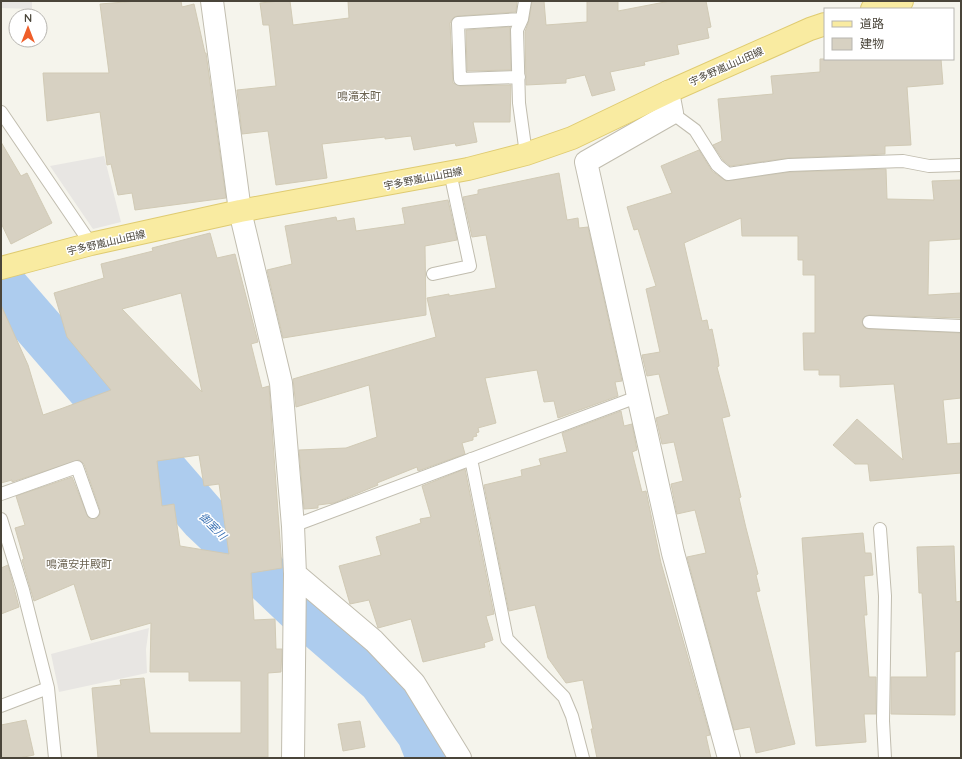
<svg xmlns="http://www.w3.org/2000/svg" width="962" height="759" font-family="Quicksand,'Noto Sans JP',sans-serif">
<style>
.parking{fill:#e8e6e3}
.lines{fill:none;stroke-linecap:round;stroke-linejoin:round}
.river{stroke:#adccee;stroke-width:49}
.building{fill:#d7d1c2;stroke:#d1cab5;fill-rule:evenodd}
.lane-casing{stroke:#c1bdaf;stroke-width:14}
.street-casing{stroke:#c1bdaf;stroke-width:24}
.primary-casing{stroke:#dfcb71;stroke-width:24}
.lane{stroke:#fff;stroke-width:12}
.street{stroke:#fff;stroke-width:22}
.primary{stroke:#f9eba1;stroke-width:22}
.labels{text-anchor:middle;stroke-width:3;stroke-linejoin:round;paint-order:stroke}
.street-label{font-size:10px;fill:#4a453a;stroke:#fff}
.neighbourhood-label{font-size:11px;fill:#6c6452;stroke:#fff}
.water-label{font-size:11px;font-style:italic;fill:#376fb2;stroke:#fff}
</style>
<rect width="100%" height="100%" fill="#f5f4ec"/>
<path class="parking" d="M1,1h31v8l-31,-1z
M104,156l17,66 -28,7 -43,-63z
M149,628l-3,21 1,24 -88,19 -8,-38z"/>
<g class="lines">
<path class="river" d="M1,284l203,234 94,89 84,73 39,53 10,25"/>
</g>
<path class="building" d="M137,1h44l1,6 12,-3 11,49h1l20,145 -91,12 -3,-17 -14,2 -7,-31 -4,1 -7,-53 -53,9 -4,-48h66l-9,-69z
M280,1h10l3,24 56,-7 -1,-17h169l-1,11 -58,4 -4,1 -4,6 3,60 7,3 51,-1 -1,37h-37l4,20 -21,4 -1,-3 -41,7 -3,-14 -26,3v-2l-63,7 5,34 -51,7 -8,-54 -26,3 -5,-44 39,-4 -7,-61h-6l-3,-22z
M532,1h12l2,24 41,-3v-21h31v10l52,-10h36l5,26 -4,1 2,10 -32,7 2,9 -35,8 1,3 -35,7 5,18 -23,6 -7,-21 -19,4v4l-40,2 -1,-53 4,-12z
M510,27l1,43 -44,1 -1,-41z
M820,59h121l2,25 -36,3 4,58 -26,1v8l-96,4 -59,8 -7,-6 -10,-15 9,-4 -4,-42 55,-5 -2,-18 49,-4z
M1,142l20,34 6,-3 25,50 -41,21 -10,-21z
M699,150l13,21 14,10 64,-9 96,-3 1,30 47,1 -2,-19 29,-1v59l-32,2 -1,54 33,-2v25l-92,-3 -6,3 -1,4 3,6 4,1 92,4v65l-18,2 4,44 14,-1v30l-91,8 -2,-17h-13l-22,-19 24,-26 46,41 -9,-76 -54,3v-12h-21v-5h-15l-1,-37h12v-58h-12v-15h-5v-24h-56l-1,-18 -57,25 18,78 5,-1 2,10 3,-1 6,29 1,8 -2,1 13,49 -8,2 19,79 -2,1 7,30 12,46 -2,1 4,16 -4,1 39,152 -39,9 -6,-26 -16,3 -47,-173 19,-4 -11,-43 -18,4 -6,-30 12,-3 -9,-39 -12,2 -6,-26 13,-4 -10,-40 -12,2 -5,-21 18,-3 -14,-63 10,-3 -18,-57 -4,1 -7,-23 45,-14 -11,-27z
M559,173l8,47 11,-2 1,10 9,-1 34,154 -7,1 3,14 -60,22 -4,-17 -10,1 -7,-32 -52,8 11,45 -18,5 1,4 -3,1 1,3 -4,1v3l-11,3 3,11 -47,17 -1,-4 -40,16 1,2 -44,18 -16,2v3l-14,1 -5,-59 47,-2 31,-11 -8,-52 -73,22 -3,-28 143,-42 -9,-39 22,-4v2l47,-8 -10,-53 -14,2 -9,-40 15,-3v-4z
M448,200l9,40 -32,6 1,69 -143,23 -16,-68 25,-6 -7,-38 51,-9 1,4 17,-3 2,13 49,-7 -3,-16z
M210,233l7,25 18,-4 23,88 -7,2 11,44 7,-2 13,182 -31,5 3,47 21,-1 1,30h6l-1,23 -13,1v84l-170,1 -6,-70 29,-3 -1,-5 24,-2 6,55h91v-52h-52v-9h-39l1,-49 -60,17 -17,-56 -40,17 -12,-41 2,-1 -9,-31 10,-3 -9,-29 56,-19 16,40 8,2 4,-5v-4l-16,-46 -5,-4 -67,22v-2l-11,3v-178l27,60 15,50 20,-7 48,-18 -44,-53 -13,-44 50,-15 -3,-14 52,-13 -1,-3zM181,293l21,99 -80,-83zM199,455l5,31 15,-2 10,70 -49,-8 -6,-42 -12,2 -5,-45z
M621,411l3,15 8,-2 5,26 -5,2 10,40 4,-1 15,72 49,172 -4,1 5,22h-114l-6,-29h2l-10,-49 -17,3 -18,-25 -13,-53 -26,6 -25,-126 38,-9 -1,-6 20,-5 -2,-6 28,-7 -5,-19z
M465,469l29,145 -8,2 7,24 -9,3 1,4 -62,15 -12,-43 -33,9 -9,-28 -19,4 -11,-38 42,-11 -5,-18 45,-14 -1,-4 11,-2 -9,-31z
M863,533l2,20h6l2,22 -9,1 3,39h-3l5,62h7v37h-12l2,28 -50,4 -14,-208z
M954,546l2,56 5,-1v50l-6,1v63l-64,-1v-37h36l-5,-84h-3l-2,-46z
M8,565l11,42 -18,7v-46z
M26,720l8,35 -15,3h-18v-33z
M360,721l5,26 -22,4 -5,-27z"/>
<g class="lines">
<g class="lane-casing">
<path id="lane" d="M525,1l-3,18 -5,11 2,73 7,51
M519,77l-59,2 -2,-56 64,-4
M1,112l90,132
M672,113l23,17 22,35 11,9 61,-9 114,-4 26,5 32,-1
M433,274l37,-8 -20,-94
M869,322l92,4
M471,459l36,180 57,58 8,19 11,42
M1,494l76,-27 16,45
M1,519l22,71 25,98 7,70
M293,526l344,-129
M880,529l5,67 -2,125 2,37
M1,706l47,-18"/>
</g>
<g class="street-casing">
<path id="street" d="M212,1l28,210 41,172 12,143 2,48 -2,184
M668,92l4,21 -86,49 87,391 56,205
M295,574l79,67 40,42 46,75"/>
</g>
<g class="primary-casing">
<path id="primary" d="M872,9l30,-8
M1,268l90,-24 149,-33 228,-42 58,-15 46,-16 96,-46 142,-63 15,-5"/>
</g>
<use href="#lane" class="lane"/>
<use href="#street" class="street"/>
<use href="#primary" class="primary"/>
</g>
<g class="labels">
<g class="street-label">
<text transform="translate(726 66) rotate(-24)" y="4">宇多野嵐山山田線</text>
<text transform="translate(423 178) rotate(-11)" y="4">宇多野嵐山山田線</text>
<text transform="translate(106 242) rotate(-13)" y="4">宇多野嵐山山田線</text>
</g>
<g class="neighbourhood-label">
<text x="359" y="100">鳴滝本町</text>
<text x="79" y="568">鳴滝安井殿町</text>
</g>
<g class="water-label">
<text transform="translate(213 526) rotate(45)" y="4">御室川</text>
</g>
</g>
<rect width="962" height="759" fill="none" stroke="#4a453a" stroke-width="4"/>
<rect x="824" y="8" width="130" height="52" fill="#ffffff" stroke="#b7b5b0"/>
<rect x="832" y="21" width="20" height="6" fill="#f9eba1" stroke="#b7b5b0"/>
<text x="860" y="28" font-size="12" fill="#4a453a">道路</text>
<rect x="832" y="38" width="20" height="12" fill="#d7d1c2" stroke="#b7b5b0"/>
<text x="860" y="48" font-size="12" fill="#4a453a">建物</text>
<g transform="translate(28 28)"><circle r="19" fill="#ffffff" stroke="#b7b5b0"/>
<path d="M0-3L7 15L0 10L-7 15Z" fill="#ef5e29"/>
<text y="-6" font-size="11" font-weight="bold" text-anchor="middle" fill="#4a453a">N</text>
</g>
</svg>
